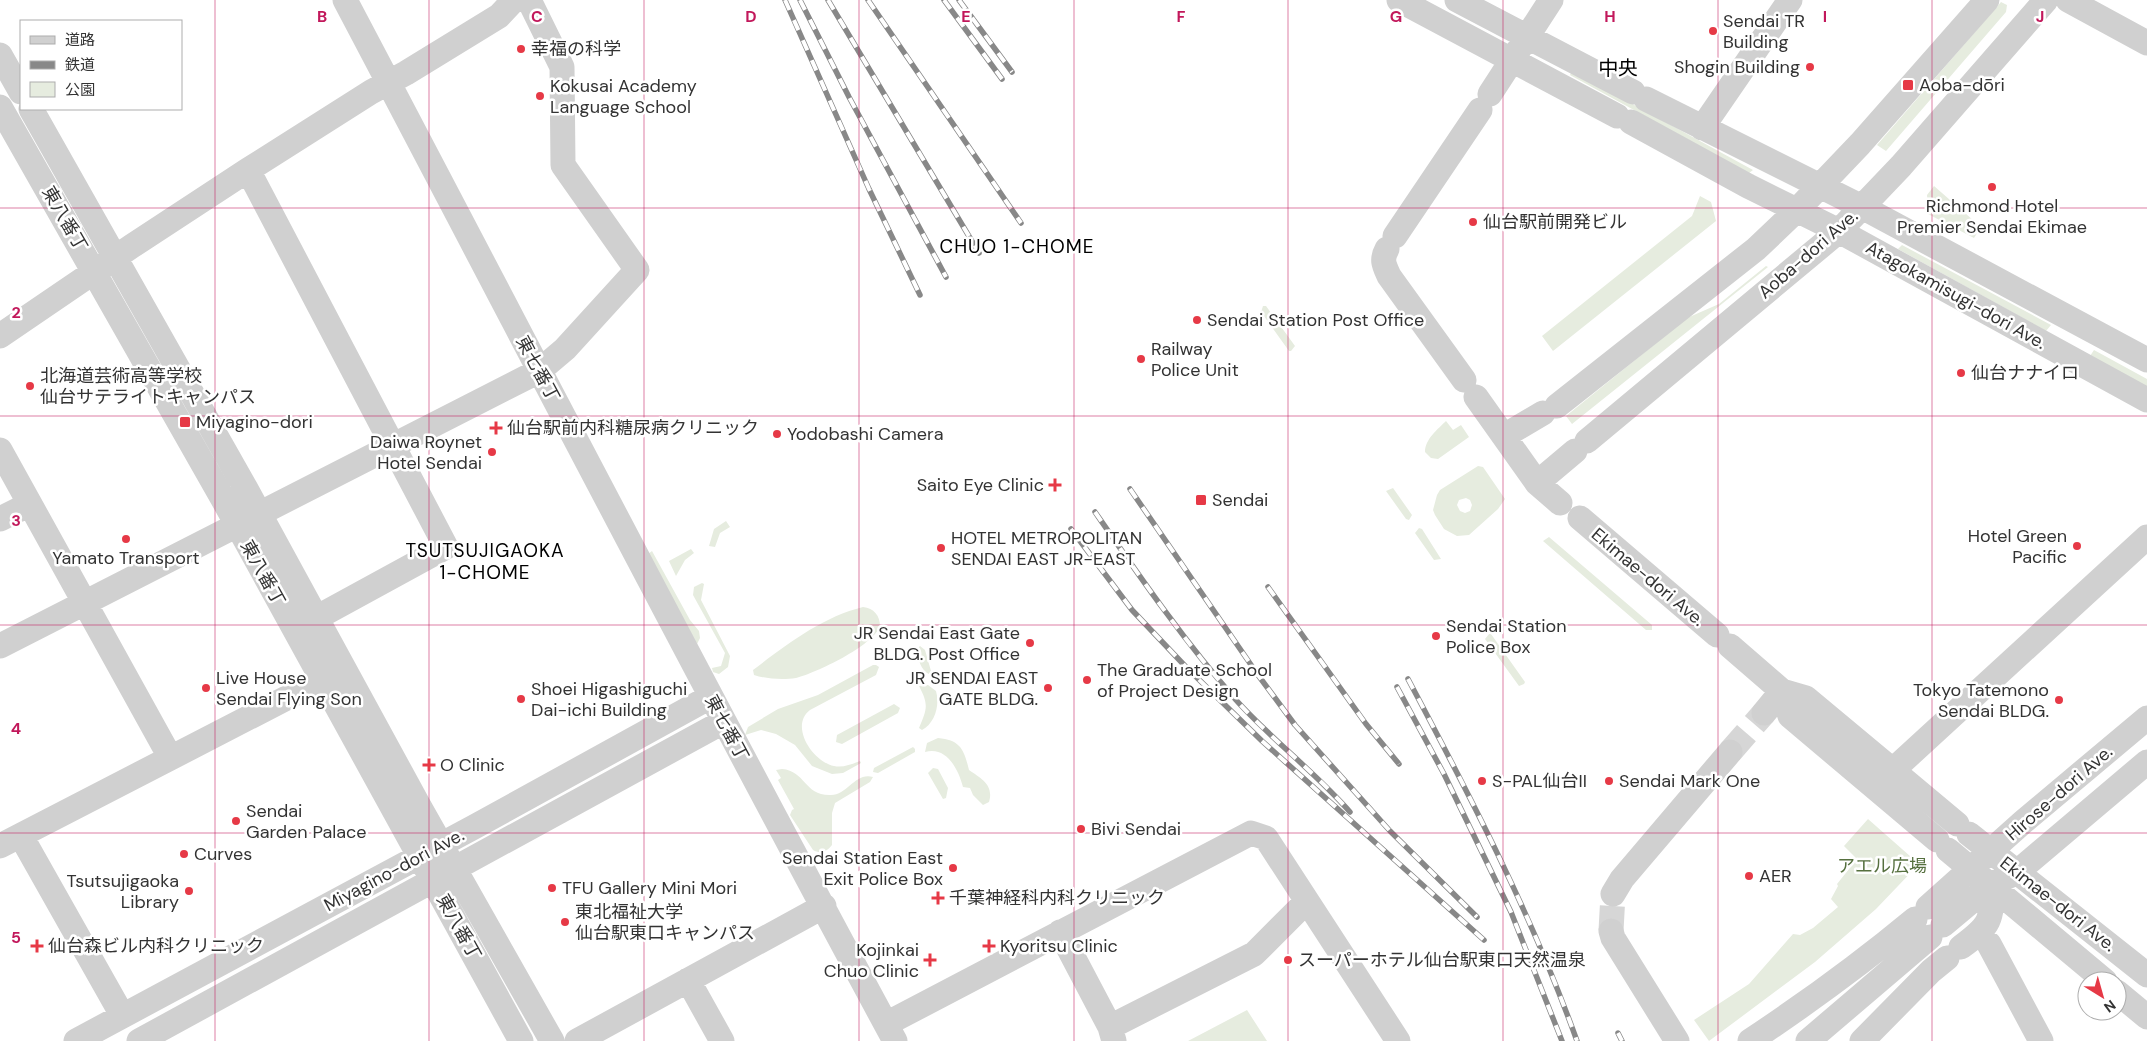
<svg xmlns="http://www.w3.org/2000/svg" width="2147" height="1041" font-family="'DM Sans','Noto Sans JP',sans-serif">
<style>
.green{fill:#e6ecdf;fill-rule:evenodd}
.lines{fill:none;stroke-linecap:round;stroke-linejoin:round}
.minor-tunnel{stroke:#d6d6d6;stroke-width:25;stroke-dasharray:25 12;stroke-linecap:butt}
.minor{stroke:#d0d0d0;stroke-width:25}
.rail-casing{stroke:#888;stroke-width:5.5}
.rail{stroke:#fff;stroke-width:4;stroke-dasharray:11;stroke-linecap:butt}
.grid{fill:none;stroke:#c2185b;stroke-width:1;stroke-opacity:0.55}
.poi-dot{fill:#e63946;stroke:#fff;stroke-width:2}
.labels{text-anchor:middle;stroke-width:5;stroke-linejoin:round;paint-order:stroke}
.poi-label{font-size:18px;fill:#333;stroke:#fff;text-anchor:start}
.street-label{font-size:18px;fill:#333;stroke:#fff}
.park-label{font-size:18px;fill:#56703f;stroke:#fff}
.neighbourhood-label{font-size:19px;letter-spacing:1px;fill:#000;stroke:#fff}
.quarter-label{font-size:20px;fill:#000;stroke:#fff}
.grid-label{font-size:16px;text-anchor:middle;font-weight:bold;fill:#c2185b;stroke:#fff;stroke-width:5;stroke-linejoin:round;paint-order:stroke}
</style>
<rect width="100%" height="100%" fill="#fff"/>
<path class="green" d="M2001,2l6,3 -1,7 -120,139 -9,-6z
M1572,71l181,99 -4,3 -179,-98z
M1934,186l47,41 -7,11 -46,-24 -1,-19z
M1700,196l11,6 5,19 -163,130 -11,-15 150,-120z
M1902,245l149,80 -5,6 -148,-82z
M1766,266l2,1 -196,157 -6,-8 121,-98 32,-14z
M1263,306h3l29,40 -4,5h-2l-28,-39z
M2094,350l53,29v8l-57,-31z
M1446,421l7,9 8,-5 8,12 -31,22 -7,-1 -6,-6c0,-13 13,-23 21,-31z
M1478,466l5,1 22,32 -7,10 -29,26 -12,1 -13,-7 -9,-14 -2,-5 4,-15 3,-5zM1466,498l4,2 2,5 -2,6 -5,2 -5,-2 -3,-6 2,-5z
M1393,488l19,27 -3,5 -3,-1 -20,-28z
M726,521l4,6 -10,6 -5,14 -6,-1 5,-17z
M1419,528l3,1 19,30 -7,1 -19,-27z
M1549,537l103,88v5h-6l-103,-89z
M691,549l3,4 -9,7 -9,16 -7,-15z
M652,551l38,69 9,11 1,7 -3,6 -49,-90z
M702,583l2,1 -3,16 29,56 -2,11 -9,7 -6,-2 -1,-4 9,-2 4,-13 -32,-58 1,-8z
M863,607c11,1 17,9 17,19 -7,20 -64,47 -84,52 -13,2 -30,1 -42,-3l-1,-5c33,-25 69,-53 110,-63z
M1489,634h2l34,48 -1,2 -5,2 -34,-47z
M920,646l5,4 6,21 -2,3c-8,-3 -11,-16 -13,-24z
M873,665h3l3,2 -3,8 -66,35c-21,16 3,52 24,56 9,2 18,-2 26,-5l1,2 -18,10 -11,1 -20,-8 -17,-21 -19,-11 -15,-4 -16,5 3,-8 30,-18 40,-14z
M928,685l8,6c4,14 -1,32 -14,39l-3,-2c8,-19 10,-23 0,-42z
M894,704l6,4 -2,5 -56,31 -6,-2 1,-7z
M938,738c23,2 26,12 31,32 13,9 25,15 20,32l-6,3 -10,-10 -3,-7 -7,-1c-5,-19 -17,-41 -38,-35l2,-9z
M913,747l2,2v3l-37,21 -5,-1 1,-4z
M933,768l5,1 10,19 -2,10 -3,1 -15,-26z
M782,769c24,2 22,27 49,26 17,0 24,-23 42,-18l-3,5 -35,21 -3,10v32c-5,7 -12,9 -19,5l-23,-35 2,-5 2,-1 -16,-29 3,-2 -5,-8z
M1868,819l51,45 -43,45 -61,53 -106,79 -15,-21 55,-36 44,-50 7,1 13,-7 25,-21 -7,-8 7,-13 -1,-2 20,-25 -13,-13z
M1247,1010l20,31h-79z"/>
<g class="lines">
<path class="minor-tunnel" d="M1730,752l34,-39
M1611,931l2,-37"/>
<path class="minor" d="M345,0c183,347 363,696 550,1041
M1399,0l218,116
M1457,0l176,92
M2068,0l79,43
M0,55l21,37
M1490,94l61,-94
M1646,99l216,108 285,153
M0,107l224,394 297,540
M31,109l215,380 173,317 133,235
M1631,122l117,64 91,45 308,169
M1702,128l88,-128
M248,170l198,377 -130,71
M1395,236l85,-126
M1387,249c-6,11 -3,16 2,27l75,104
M0,336l132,-90 116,-76 123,-78 35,-19 93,-57 15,-16
M1476,397l61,86 23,20
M1557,406l199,-157 42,-40 62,-65 127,-144
M1504,436l39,-23
M1587,441l252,-210 62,-65 145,-166
M0,450l170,307
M1537,483l38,-32
M1580,518l137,117
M0,519l30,-15
M0,646l539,-275 26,-22 72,-79 -74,-105 -1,-98 -33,-67
M1730,646l52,45 24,7 151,126
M1782,691l8,25 147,124
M1764,713l18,-22
M1893,770l254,-233
M1969,834l178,141
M21,836l101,179
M0,846l335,-173
M1948,850l157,131
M1613,894l9,-15 108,-127
M1928,907l95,-85 124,-104
M1943,925l49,-41 24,-11 131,-111
M1611,931l2,7 64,103
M1060,932l50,95 4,14
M1989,944l52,97
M1961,947c30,-22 31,-26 31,-63
M688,980l34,61
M2117,992l30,25
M886,1024l365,-191 15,5 132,203
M1110,1027l144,-73 52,-52
M76,1041l398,-214 236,-130
M139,1041l584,-319
M577,1041l247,-135
M1750,1041c57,-38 112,-78 165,-122
M1808,1041l122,-104
M1862,1041l69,-70 16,-13"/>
<g class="rail-casing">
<path id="rail" d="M785,0l84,189 51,106
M800,0l49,97 97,180
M828,0l151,253
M868,0l153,223
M944,0l58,79
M959,0l53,72
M1130,489l128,186 37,50 95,106 87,86
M1095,512c45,65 89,129 141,188 36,40 79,72 114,112
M1071,529l61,81 54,57 76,74 222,199
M1268,587l98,137 33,40
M1408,679c62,117 124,236 169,362
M1397,687l47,87 67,138 51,129
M1618,1033l4,8"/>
</g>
<use href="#rail" class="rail"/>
</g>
<path class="grid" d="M215,0v1041M429,0v1041M644,0v1041M859,0v1041M1074,0v1041M1288,0v1041M1503,0v1041M1718,0v1041M1932,0v1041M0,208h2147M0,416h2147M0,625h2147M0,833h2147"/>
<g class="poi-dot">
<circle cx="1713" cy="31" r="5"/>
<circle cx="521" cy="49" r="5"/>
<circle cx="1810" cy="67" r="5"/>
<rect x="1902" y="79" width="12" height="12" rx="2.5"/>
<circle cx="540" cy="96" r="5"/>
<circle cx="1992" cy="187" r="5"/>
<circle cx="1473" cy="222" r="5"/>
<circle cx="1197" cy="320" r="5"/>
<circle cx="1141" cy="359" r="5"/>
<circle cx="1961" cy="373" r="5"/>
<circle cx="30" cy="386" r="5"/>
<rect x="179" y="416" width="12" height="12" rx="2.5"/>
<path d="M493.5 420.5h5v5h5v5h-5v5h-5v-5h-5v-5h5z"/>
<circle cx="777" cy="434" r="5"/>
<circle cx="492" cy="452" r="5"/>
<path d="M1052.5 477.5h5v5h5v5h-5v5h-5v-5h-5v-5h5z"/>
<rect x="1195" y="494" width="12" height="12" rx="2.5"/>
<circle cx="126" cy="539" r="5"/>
<circle cx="2077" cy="546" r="5"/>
<circle cx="941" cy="548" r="5"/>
<circle cx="1436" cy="636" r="5"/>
<circle cx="1030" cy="643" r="5"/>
<circle cx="1087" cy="680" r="5"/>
<circle cx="206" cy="688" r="5"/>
<circle cx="1048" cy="688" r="5"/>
<circle cx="521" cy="699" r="5"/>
<circle cx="2059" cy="700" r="5"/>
<path d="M426.5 757.5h5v5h5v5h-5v5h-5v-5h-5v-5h5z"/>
<circle cx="1482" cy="781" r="5"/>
<circle cx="1609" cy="781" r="5"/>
<circle cx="236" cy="821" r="5"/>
<circle cx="1081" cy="829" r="5"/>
<circle cx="184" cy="854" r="5"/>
<circle cx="953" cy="868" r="5"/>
<circle cx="1749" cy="876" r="5"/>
<circle cx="552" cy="888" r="5"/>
<circle cx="189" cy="891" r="5"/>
<path d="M935.5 890.5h5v5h5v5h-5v5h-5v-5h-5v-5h5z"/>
<circle cx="565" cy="922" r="5"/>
<path d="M34.5 938.5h5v5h5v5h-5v5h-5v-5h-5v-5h5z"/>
<path d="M986.5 938.5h5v5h5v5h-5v5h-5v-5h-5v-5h5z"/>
<path d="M927.5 952.5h5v5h5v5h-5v5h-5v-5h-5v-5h5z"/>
<circle cx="1288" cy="960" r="5"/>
</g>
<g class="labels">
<g class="poi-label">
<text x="1723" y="27">Sendai TR<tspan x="1723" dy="21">Building</tspan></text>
<text x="531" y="55">幸福の科学</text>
<text x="1800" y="73" text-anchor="end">Shogin Building</text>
<text x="1919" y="91">Aoba-dōri</text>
<text x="550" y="92">Kokusai Academy<tspan x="550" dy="21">Language School</tspan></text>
<text x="1992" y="212" text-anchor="middle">Richmond Hotel<tspan x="1992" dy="21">Premier Sendai Ekimae</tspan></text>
<text x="1483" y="228">仙台駅前開発ビル</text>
<text x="1207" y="326">Sendai Station Post Office</text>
<text x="1151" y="355">Railway<tspan x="1151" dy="21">Police Unit</tspan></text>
<text x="1971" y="379">仙台ナナイロ</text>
<text x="40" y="382">北海道芸術高等学校<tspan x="40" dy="21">仙台サテライトキャンパス</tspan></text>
<text x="196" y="428">Miyagino-dori</text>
<text x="507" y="434">仙台駅前内科糖尿病クリニック</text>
<text x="787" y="440">Yodobashi Camera</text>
<text x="482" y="448" text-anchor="end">Daiwa Roynet<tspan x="482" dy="21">Hotel Sendai</tspan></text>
<text x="1044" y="491" text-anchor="end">Saito Eye Clinic</text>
<text x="1212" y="506">Sendai</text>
<text x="2067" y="542" text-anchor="end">Hotel Green<tspan x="2067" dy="21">Pacific</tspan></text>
<text x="951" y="544">HOTEL METROPOLITAN<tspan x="951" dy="21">SENDAI EAST JR-EAST</tspan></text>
<text x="126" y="564" text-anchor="middle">Yamato Transport</text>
<text x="1446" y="632">Sendai Station<tspan x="1446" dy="21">Police Box</tspan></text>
<text x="1020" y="639" text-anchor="end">JR Sendai East Gate<tspan x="1020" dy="21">BLDG. Post Office</tspan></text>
<text x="1097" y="676">The Graduate School<tspan x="1097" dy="21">of Project Design</tspan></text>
<text x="216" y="684">Live House<tspan x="216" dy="21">Sendai Flying Son</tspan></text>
<text x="1038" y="684" text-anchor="end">JR SENDAI EAST<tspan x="1038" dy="21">GATE BLDG.</tspan></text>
<text x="531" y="695">Shoei Higashiguchi<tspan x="531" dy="21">Dai-ichi Building</tspan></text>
<text x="2049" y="696" text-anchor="end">Tokyo Tatemono<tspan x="2049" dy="21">Sendai BLDG.</tspan></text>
<text x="440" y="771">O Clinic</text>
<text x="1492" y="787">S-PAL仙台II</text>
<text x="1619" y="787">Sendai Mark One</text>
<text x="246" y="817">Sendai<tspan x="246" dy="21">Garden Palace</tspan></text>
<text x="1091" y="835">Bivi Sendai</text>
<text x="194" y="860">Curves</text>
<text x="943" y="864" text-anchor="end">Sendai Station East<tspan x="943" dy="21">Exit Police Box</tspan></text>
<text x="1759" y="882">AER</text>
<text x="179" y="887" text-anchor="end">Tsutsujigaoka<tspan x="179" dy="21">Library</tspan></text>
<text x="562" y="894">TFU Gallery Mini Mori</text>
<text x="949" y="904">千葉神経科内科クリニック</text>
<text x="575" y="918">東北福祉大学<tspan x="575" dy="21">仙台駅東口キャンパス</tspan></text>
<text x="48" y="952">仙台森ビル内科クリニック</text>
<text x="1000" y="952">Kyoritsu Clinic</text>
<text x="919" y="956" text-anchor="end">Kojinkai<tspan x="919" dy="21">Chuo Clinic</tspan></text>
<text x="1298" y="966">スーパーホテル仙台駅東口天然温泉</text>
</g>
<g class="street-label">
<text transform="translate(65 219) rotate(60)" y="6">東八番丁</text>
<text transform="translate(1808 254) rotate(-41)" y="6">Aoba-dori Ave.</text>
<text transform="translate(1956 295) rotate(29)" y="6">Atagokamisugi-dori Ave.</text>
<text transform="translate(538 369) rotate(62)" y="6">東七番丁</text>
<text transform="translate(263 573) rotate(61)" y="6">東八番丁</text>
<text transform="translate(1648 577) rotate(40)" y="6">Ekimae-dori Ave.</text>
<text transform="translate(727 728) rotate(62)" y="6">東七番丁</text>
<text transform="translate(2059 793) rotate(-41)" y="6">Hirose-dori Ave.</text>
<text transform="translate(394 870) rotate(-28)" y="6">Miyagino-dori Ave.</text>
<text transform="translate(2058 904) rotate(38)" y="6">Ekimae-dori Ave.</text>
<text transform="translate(459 927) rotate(61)" y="6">東八番丁</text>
</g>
<g class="park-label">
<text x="1882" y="872">アエル広場</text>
</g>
<g class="neighbourhood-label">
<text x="1017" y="253">CHUO 1-CHOME</text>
<text x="485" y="557">TSUTSUJIGAOKA<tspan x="485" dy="22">1-CHOME</tspan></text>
</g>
<g class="quarter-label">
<text x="1618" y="75">中央</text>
</g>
</g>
<g class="grid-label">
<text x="322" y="22">B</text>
<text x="537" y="22">C</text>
<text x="751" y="22">D</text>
<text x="966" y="22">E</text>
<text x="1181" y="22">F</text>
<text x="1396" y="22">G</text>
<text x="1610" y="22">H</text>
<text x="1825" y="22">I</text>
<text x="2040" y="22">J</text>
<text x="16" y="318">2</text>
<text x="16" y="526">3</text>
<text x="16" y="734">4</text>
<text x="16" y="943">5</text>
</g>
<rect x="20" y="20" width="162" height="90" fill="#ffffff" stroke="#adadad"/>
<rect x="30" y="36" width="25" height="8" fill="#d0d0d0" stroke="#adadad"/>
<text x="65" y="45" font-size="15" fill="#333333">道路</text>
<rect x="30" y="61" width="25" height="8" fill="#888888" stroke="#adadad"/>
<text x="65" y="70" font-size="15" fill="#333333">鉄道</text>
<rect x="30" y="82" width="25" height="15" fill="#e6ecdf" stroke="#adadad"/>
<text x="65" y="95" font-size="15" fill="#333333">公園</text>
<g transform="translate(2102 996) rotate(143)"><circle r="24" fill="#ffffff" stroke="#adadad"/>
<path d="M0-4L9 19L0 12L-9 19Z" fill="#e63946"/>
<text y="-8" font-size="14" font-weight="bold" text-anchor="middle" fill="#333333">N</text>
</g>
</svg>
